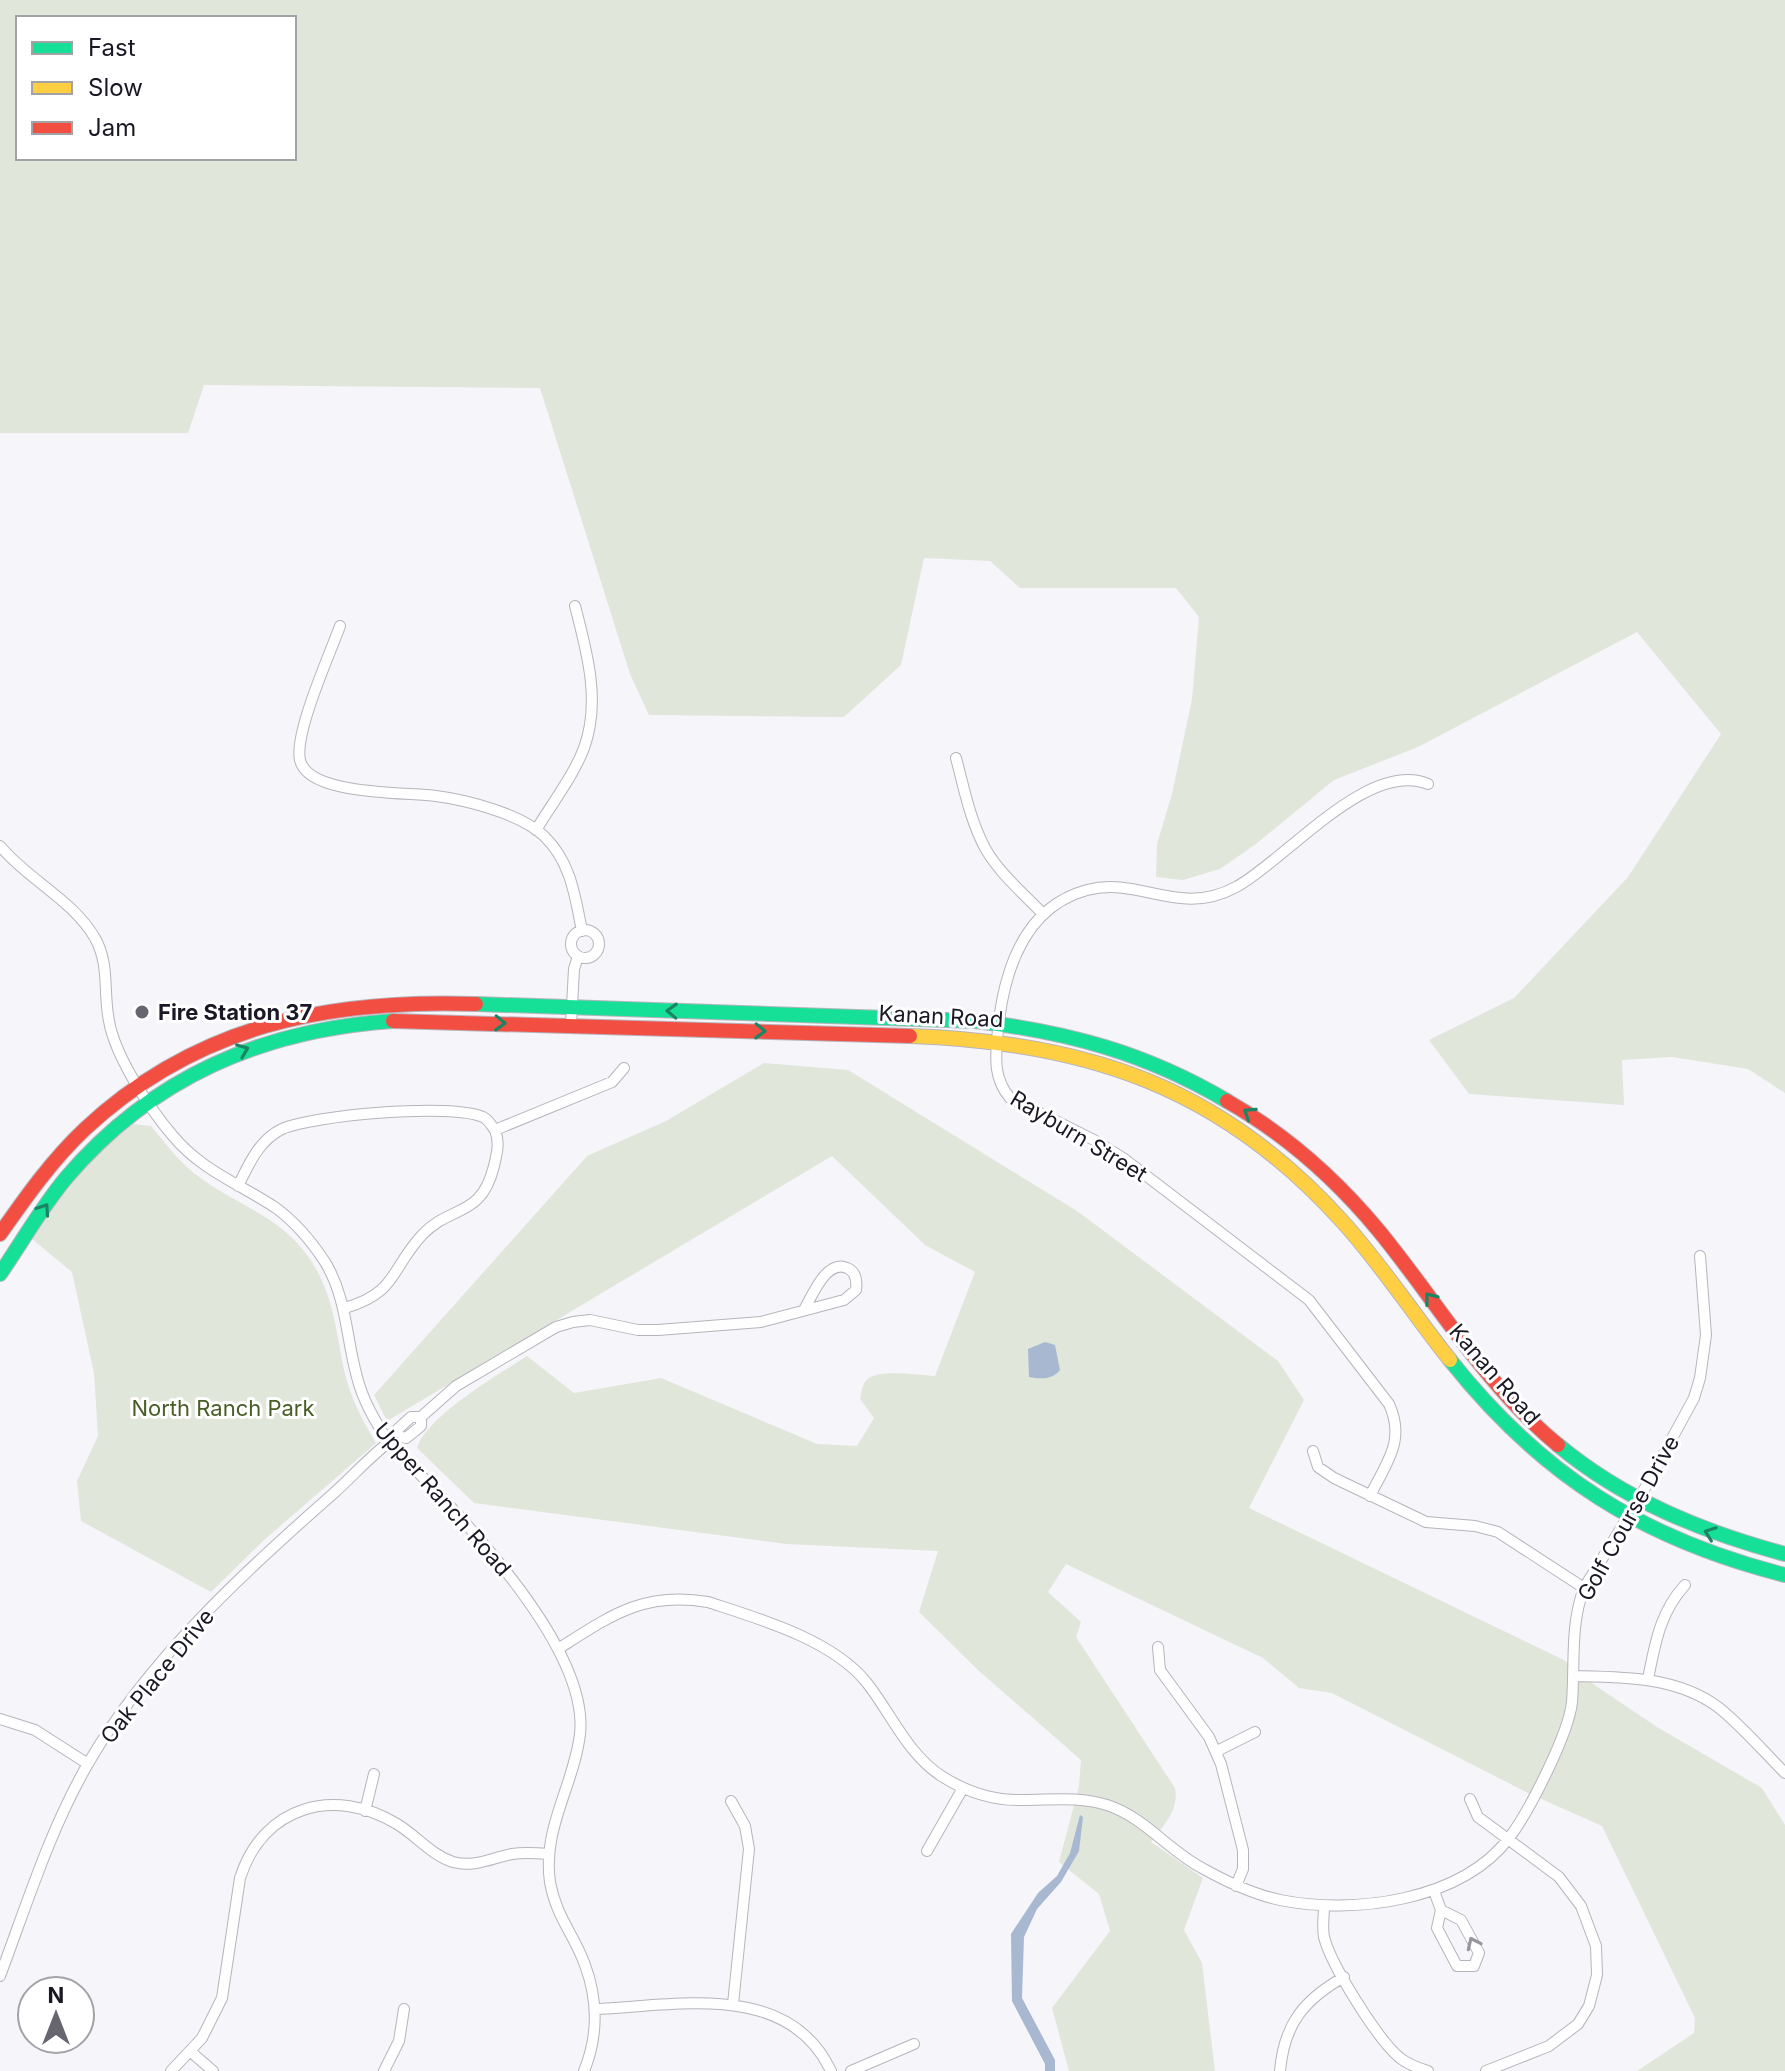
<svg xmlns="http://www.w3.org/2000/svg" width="1785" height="2071" font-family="Inter,sans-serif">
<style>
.green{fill:#e1e6db;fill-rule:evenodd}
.water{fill:#a7b8d0}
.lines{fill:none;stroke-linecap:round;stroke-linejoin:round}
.street-casing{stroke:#b6b4bc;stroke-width:12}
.fast-casing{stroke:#b6b4bc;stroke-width:16}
.slow-casing{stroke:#b6b4bc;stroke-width:16}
.jam-casing{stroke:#b6b4bc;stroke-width:16}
.street{stroke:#fefefe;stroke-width:10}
.fast{stroke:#16e098;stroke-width:14}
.slow{stroke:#ffcf43;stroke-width:14}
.jam{stroke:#f24e42;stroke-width:14}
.oneway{stroke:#188664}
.oneway2{stroke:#97969c}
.poi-dot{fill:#67656f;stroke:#fff;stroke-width:3}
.labels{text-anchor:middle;stroke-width:6;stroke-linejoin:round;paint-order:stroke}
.poi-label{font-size:22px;font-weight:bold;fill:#1a1824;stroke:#fff;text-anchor:start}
.street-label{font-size:22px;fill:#1a1824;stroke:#fff}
.park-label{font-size:22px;fill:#485e26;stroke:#fff}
</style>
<rect width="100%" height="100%" fill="#f6f5fa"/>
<path class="green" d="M0,0h1785v1093l-37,-24 -76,-12 -50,3 2,45 -155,-11 -40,-54 85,-42 114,-121 93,-143 -84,-102 -219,115 -84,33 -78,64 -36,25 -37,11 -27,-3 1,-33 15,-50 20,-95 7,-82 -23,-29h-156l-30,-27 -66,-3 -23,107 -57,52 -195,-2 -19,-41 -90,-286 -336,-3 -16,48h-188zM18,18h276v140h-276z
M764,1063l84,7 229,141 201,150 26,39 -55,108 315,152 32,26 61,41 105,61 23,37v246h-148l57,-38 1,-15 -93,-192 -74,-33 -196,-100 -33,-5 -36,-30 -197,-94 -18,28 33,30 -5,15 99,151c4,23 -11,36 -24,54l52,36 -19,52 18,33 13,108h-146l-17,-63 58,-77 -11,-37 -40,-32 20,-76 2,-26 -102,-89 -60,-59 19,-61 -152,-7 -312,-41 -57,-55c10,-32 81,-73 110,-92l47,37 87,-15 156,66 40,2 17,-28 -14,-19c2,-8 2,-18 11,-22 13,-7 48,-2 64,-1l40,-104 -50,-27 -93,-89 -445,265 -13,-26 213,-239 79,-35z
M133,1124l18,2c16,19 30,39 51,53 40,29 77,36 108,80 23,34 26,71 34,111 6,26 18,50 32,73l-113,98 -52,51 -130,-71 -4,-40 21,-45 -4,-63 -22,-101 -40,-33c23,-46 61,-83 101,-115z"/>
<path class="water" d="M1045,1342l10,3 5,25c-8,10 -19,9 -31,7l-1,-28z
M1080,1815l3,2 -4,34 -18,31 -24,27 -13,28 -2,61 33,62v11h-10v-7l-33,-63 -1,-67 27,-41 19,-17 13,-23z"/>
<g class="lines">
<g class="street-casing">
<path id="street" d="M340,626c-10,28 -46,107 -40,134 8,36 107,32 136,36 31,4 85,18 108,40 27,26 31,60 38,95
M956,758c8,30 14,62 29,90 14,25 38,45 58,66
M536,830c15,-25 38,-55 48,-82 17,-46 3,-96 -9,-142
M0,846c28,34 72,53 95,92 15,27 8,54 14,83 6,35 40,87 64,115 28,34 67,48 103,72 19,14 36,34 49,54 22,36 21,76 32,115 6,24 18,45 32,65 60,63 201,201 191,292 -6,51 -38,95 -30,148 6,35 24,52 35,83 13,35 13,72 -1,106
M571 944a14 14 0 1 1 28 0a14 14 0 1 1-28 0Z
M571,1025l3,-56 4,-13
M238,1186c11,-22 21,-46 44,-57 32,-14 169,-26 201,-12 6,3 8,8 12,13
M345,1308c52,-15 45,-38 77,-73 29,-31 59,-16 72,-69 3,-13 6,-23 1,-36l117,-48 12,-14
M397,1436l9,2 15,-12v-9
M1313,1451l5,16 16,11 92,44 49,4 23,6 86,56
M1370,1496c16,-33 36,-55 19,-92l-80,-104 -186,-142 -29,-18 -84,-42c-18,-21 -14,-43 -12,-69 6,-58 26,-122 89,-139 53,-14 92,28 149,-3 50,-27 132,-128 192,-103
M1158,1647l2,23 49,67 12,27 22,86v19l-7,17
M558,1649c52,-33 85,-58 150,-47 52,17 125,38 159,81 25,32 41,72 76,94 24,15 51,24 80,23 29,0 55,-4 84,5 37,12 61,45 95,63 25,14 50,26 78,32 73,15 181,1 229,-62 20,-26 60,-105 63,-136 3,-39 -2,-77 12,-114l55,-89 55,-101 6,-20 6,-43 -6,-79
M1573,1676c49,1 103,0 145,31 24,19 45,44 67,66
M1648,1679c7,-35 12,-67 37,-94
M0,1719l35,11 53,34
M1217,1751l38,-19
M1470,1799l8,18 81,60 22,29 15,40 1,29 -8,31 -11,18 -29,22 -63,25
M731,1801l14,25 4,23 -16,155
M365,1811l9,-37
M927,1851l36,-63
M1434,1891l7,19 -4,18 20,38h17l5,-13 -18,-33 -20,-10
M1324,1906c0,10 -2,21 0,31 7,28 54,103 76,121 9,7 18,10 28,13
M0,1976c27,-72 50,-147 89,-214 60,-103 156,-191 245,-269 21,-19 40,-41 63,-57l1,-7 13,-12h10l35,-31 100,-59 17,-5 17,-2 48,10h20l103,-8 83,-22 12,-10c1,-8 1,-18 -9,-22 -20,-9 -34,26 -42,40
M595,2009c81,-3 193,-29 236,62
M191,2052l22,19
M171,2071l31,-33 20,-40 18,-120c23,-72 94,-92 157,-54 20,12 34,31 56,38 21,6 39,-4 59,-8 12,-2 25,-1 37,0
M384,2071l15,-30 5,-32
M851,2071l63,-27
M1280,2071c4,-46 23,-71 64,-94"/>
</g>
<g class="fast-casing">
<path id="fast" d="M476,1004l499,17c93,11 171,32 252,80
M0,1274c22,-32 41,-66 66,-96 86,-101 196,-148 327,-157
M1450,1360c92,116 193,179 335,215
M1558,1445c66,55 145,87 227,109"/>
</g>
<g class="slow-casing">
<path id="slow" d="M910,1036c177,6 311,51 432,185 40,44 72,94 108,139"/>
</g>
<g class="jam-casing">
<path id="jam" d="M393,1021l517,15
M1227,1101c58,33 109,78 152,130 59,72 106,154 179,214
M0,1234c26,-37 52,-74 85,-105 111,-104 243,-130 391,-125"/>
</g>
<use href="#street" class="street"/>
<use href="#fast" class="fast"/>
<use href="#slow" class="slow"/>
<use href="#jam" class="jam"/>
</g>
<defs><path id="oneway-chevron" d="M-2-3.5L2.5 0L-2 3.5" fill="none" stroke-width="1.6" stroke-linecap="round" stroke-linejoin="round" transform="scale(2)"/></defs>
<g class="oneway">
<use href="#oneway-chevron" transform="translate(672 1011) rotate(-178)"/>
<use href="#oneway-chevron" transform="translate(500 1023) rotate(2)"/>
<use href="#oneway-chevron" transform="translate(760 1031) rotate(2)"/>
<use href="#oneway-chevron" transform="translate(243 1050) rotate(-22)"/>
<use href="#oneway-chevron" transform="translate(1249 1113) rotate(-147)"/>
<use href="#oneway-chevron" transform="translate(44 1209) rotate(-56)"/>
<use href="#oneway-chevron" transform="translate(1430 1298) rotate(-128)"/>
<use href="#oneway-chevron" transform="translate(1710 1533) rotate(-160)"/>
</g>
<use class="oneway2" href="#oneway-chevron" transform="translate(1473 1943) rotate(-115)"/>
<circle class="poi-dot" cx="142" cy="1012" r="8"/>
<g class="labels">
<g class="poi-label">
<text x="158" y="1020">Fire Station 37</text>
</g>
<g class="street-label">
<text transform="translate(941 1016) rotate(3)" y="8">Kanan Road</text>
<text transform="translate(1079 1136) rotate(31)" y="8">Rayburn Street</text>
<text transform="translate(1495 1374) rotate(49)" y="8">Kanan Road</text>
<text transform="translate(443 1499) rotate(49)" y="8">Upper Ranch Road</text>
<text transform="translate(1628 1518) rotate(-61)" y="8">Golf Course Drive</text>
<text transform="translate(157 1676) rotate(-51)" y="8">Oak Place Drive</text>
</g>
<g class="park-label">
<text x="223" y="1416">North Ranch Park</text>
</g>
</g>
<rect x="16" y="16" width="280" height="144" fill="#ffffff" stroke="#a3a3a7" stroke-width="2"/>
<rect x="32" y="42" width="40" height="12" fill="#16e098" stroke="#a3a3a7" stroke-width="2"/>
<text x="88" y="56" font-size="24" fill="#1a1824">Fast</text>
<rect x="32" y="82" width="40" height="12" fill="#ffcf43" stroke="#a3a3a7" stroke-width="2"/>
<text x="88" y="96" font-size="24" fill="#1a1824">Slow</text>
<rect x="32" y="122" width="40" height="12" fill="#f24e42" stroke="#a3a3a7" stroke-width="2"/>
<text x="88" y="136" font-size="24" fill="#1a1824">Jam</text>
<g transform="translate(56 2015)"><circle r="38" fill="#ffffff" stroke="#a3a3a7" stroke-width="2"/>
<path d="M0-6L14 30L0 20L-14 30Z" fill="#67656f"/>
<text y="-12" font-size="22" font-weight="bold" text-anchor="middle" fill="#1a1824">N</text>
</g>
</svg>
